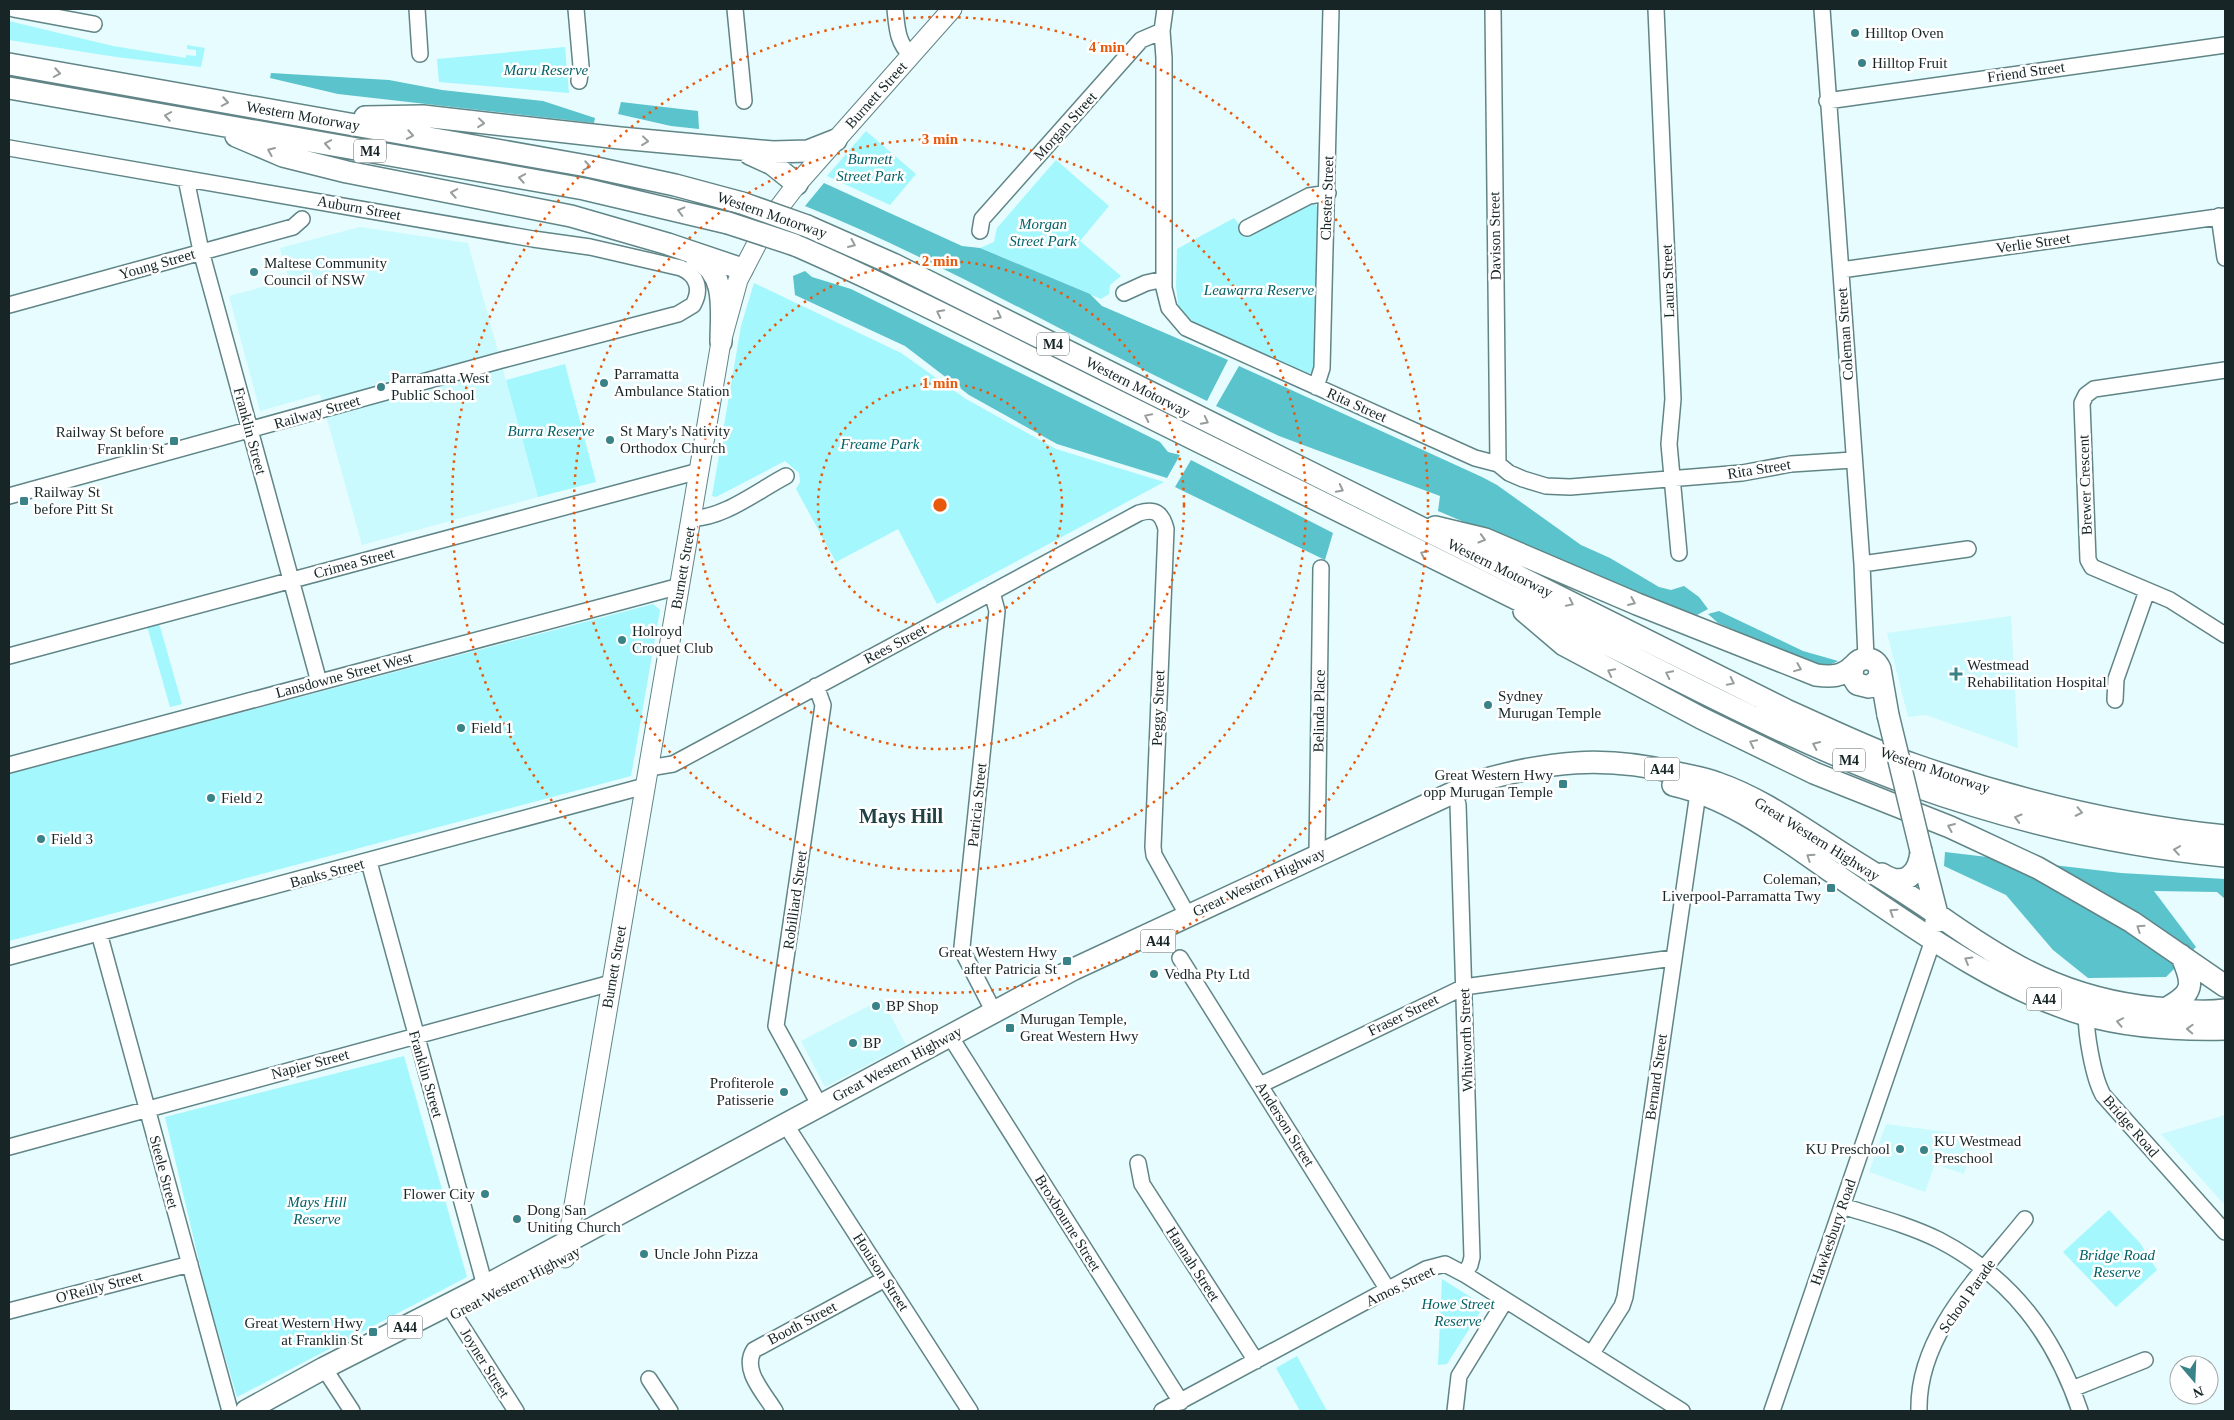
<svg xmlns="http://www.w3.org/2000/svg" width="2234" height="1420" font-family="Georgia,serif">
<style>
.built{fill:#cafafe}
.green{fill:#a3f7fd}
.forest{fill:#5bc3cb}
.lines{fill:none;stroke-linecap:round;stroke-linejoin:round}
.minor-casing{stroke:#618587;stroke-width:18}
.major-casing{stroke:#618587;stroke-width:21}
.highway-casing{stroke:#618587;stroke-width:24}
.minor{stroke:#fff;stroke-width:15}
.major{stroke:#fff;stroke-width:19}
.highway{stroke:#fff;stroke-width:21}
.highway-bridge-casing{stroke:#618587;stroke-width:24;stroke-linecap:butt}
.highway-bridge{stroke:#fff;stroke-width:21}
.oneway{stroke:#979d9d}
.ring{fill:none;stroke:#e8590c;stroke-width:2.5;stroke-dasharray:2.5 5}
.poi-dot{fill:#398287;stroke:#fff;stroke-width:2}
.labels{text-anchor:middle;stroke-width:5;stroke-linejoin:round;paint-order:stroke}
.shield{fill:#fff;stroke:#5d6667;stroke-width:1}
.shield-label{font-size:14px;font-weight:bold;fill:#172526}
.poi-label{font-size:15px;fill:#172526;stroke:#fff;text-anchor:start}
.park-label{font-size:15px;font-style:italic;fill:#036267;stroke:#fff}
.street-label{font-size:15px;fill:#172526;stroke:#fff}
.district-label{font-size:20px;font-weight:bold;fill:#214245;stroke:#fff}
.centre{fill:#e8590c;stroke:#fff;stroke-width:2.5}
.ring-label{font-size:15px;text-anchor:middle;font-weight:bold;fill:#e8590c;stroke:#fff;stroke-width:5;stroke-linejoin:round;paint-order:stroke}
</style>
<rect width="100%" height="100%" fill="#e6fcfe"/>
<path class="built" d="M360,227l108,16 70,254 -176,48 -42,-151 -60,17 -31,-115 60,-16 -9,-32z
M2011,616l7,132 -92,-33 -18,2 -21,-84z
M882,999l24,46 -81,42 -24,-46z
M2225,1115v88h-2l-62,-69z
M1886,1124l90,12 -12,38 -29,-10 -10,28 -56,-20z"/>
<path class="green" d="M9,21l104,25 73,12v-3l10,1v-6l-9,-1v-4l18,3 -4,19 -85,-10 -107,-17z
M565,47l4,46 -130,-11 -2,-23z
M866,131l50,43 -26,31 -63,-29z
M1056,160l53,46 -29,35 41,35 -11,9 -1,9 -8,5 -121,-51 14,-6 3,-14z
M1310,203l6,2 2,4 -3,157 -4,7 -7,1 -114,-50 -11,-13 -3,-24 1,-38 57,-31 11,14z
M754,283l147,70 65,46 90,50 108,33 -227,122 -39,-75 -62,33 -40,-73 4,-7 -1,-9 -14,-12 -69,36 -4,-1 29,-170z
M565,364l31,118 -58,15 -32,-117z
M653,604l7,6 -29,166 -622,165v-167z
M159,623l23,81 -12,3 -23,-81z
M404,1056l63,221 -230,120 -29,-98 -43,-182z
M2109,1210l31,33 17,27 -41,37 -53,-55z
M1442,1279l38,24 2,6 -35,55 -9,1z
M1297,1356l30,55h-27l-24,-43z"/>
<path class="forest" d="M271,73l118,7 53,10 101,11 52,17 -1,5 -256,-29 -68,-16z
M621,102l77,9 1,18 -28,-3 -53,-12z
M824,183l138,63 18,2 110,46 12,12 126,54 -21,41c-49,-24 -98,-48 -146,-72 -84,-43 -168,-88 -256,-123z
M805,271l7,6 39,12 309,153 8,10 12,3 -13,23 -110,-34 -88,-49 -64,-49 -110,-51 -2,-19z
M1239,366l243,111 15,8 84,60 29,13 49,29 12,3 13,-4 15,11 9,12 -11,6 -63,-21 -196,-83 2,-15 -161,-60 -63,-30z
M1191,460l142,73 -8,27 -150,-73z
M1719,611l84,40 35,10c-10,6 -18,4 -29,1l-91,-39 -10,-9z
M1945,852l176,21 104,6v20l-8,-7 -63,-1 42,56 -30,30 -78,1 -35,-28 -47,-55 -62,-29z"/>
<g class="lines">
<g class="minor-casing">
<path id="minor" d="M13,9l81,15
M417,9l3,45
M576,9l5,57 -2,15
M735,9l9,92
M895,9c2,18 2,34 16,46
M1165,9l-3,22 2,27v230l5,20 17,20 289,130 23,6 11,9 14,6 23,7 24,1 172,-14 49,-9 62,-4
M1493,9l5,455
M1656,9l17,390 -4,45 10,109
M1822,9l40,555 4,94
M1827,101l398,-56
M9,148l524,91 57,8 91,21c16,7 21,21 12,37l-15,9 -176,46 -493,136
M186,179l15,72 118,431
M2219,216l6,42
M1247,228l62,-32 19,-3
M980,231l2,-12 159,-179 21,-9
M1841,270l384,-54
M1124,293l22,-10 18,-4
M9,305l284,-78 9,-8
M2225,370l-131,19 -8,6 -4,8 6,157 4,7 78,33 55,35
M1316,387l6,-19 9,-359
M691,518c30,2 68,-28 95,-42
M1862,564l106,-15
M992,592l5,19 -35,336 3,9 29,56
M9,656l690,-185
M816,686l7,19 -47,321 44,80
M2115,700l1,-21 31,-88
M9,765l671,-179
M649,768l24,-4 466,-251c16,-5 23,0 27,16l-13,318 1,8 34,61
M1458,804l14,453 -2,8 -6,9
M1317,854l4,-286
M369,862l116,424
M99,933l131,478
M9,957l636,-171
M1180,958l208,332
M2087,1008c-3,19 6,69 16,87l122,137
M955,1044l226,358
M1260,1085l204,-98 209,-29
M791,1133l179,278
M9,1147l602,-164
M1138,1163l4,21 114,177
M1842,1206c32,10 67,19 97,34 73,38 115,95 141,171
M9,1311l181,-47
M454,1314l62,97
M1592,1353l30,-47 3,-9 73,-504
M324,1368l28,43
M649,1379l21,32
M2072,1389l73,-29
M775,1411c-10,-17 -34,-41 -21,-61l131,-71
M1162,1411l264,-142 19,-5 19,10 218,137
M1455,1411l4,-35 46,-75
M1772,1411l161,-471
M1919,1411c-2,-76 62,-137 106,-192"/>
</g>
<g class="major-casing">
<path id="major" d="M565,1258l156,-916 17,-62 30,-58 29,-38 155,-175"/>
</g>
<g class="highway-casing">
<path id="highway" d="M9,64l578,102 88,19 67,18
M9,88l575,101 144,34
M365,117l58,-1 197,22 153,14 35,-1 28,-11
M236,136l47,20 64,16 224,44 97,28 74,25
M750,154l22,10 25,20
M807,226l86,38 893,446c43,19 85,40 129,55 101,35 204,60 310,71
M795,245c103,45 203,97 304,147 150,75 300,149 450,223 120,59 238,125 363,170 101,36 207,61 313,71
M696,258c32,15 25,54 25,84
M1435,527l50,12 152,65 179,71c15,2 26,2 37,-9
M1524,611l40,34 137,73 113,55 136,54 88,41 94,54 93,64
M1880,669l-1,10 -10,8 -12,-3 -5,-8 1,-10c9,-11 22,-9 27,3l8,46
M1673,785c58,13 108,52 156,85 79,53 165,118 257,145 45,13 93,15 139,14
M1921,851l16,63 -1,7
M1882,874c22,14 37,1 39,-23
M2165,1009c30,-16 29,-25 16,-54
M246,1411l78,-43 161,-82 589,-317 402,-187c72,-21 128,-27 201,-9 13,3 27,5 40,10 41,14 78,40 114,63 35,23 72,44 107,69 72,51 128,84 218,93 23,2 46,5 69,2"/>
</g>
<use href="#minor" class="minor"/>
<use href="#major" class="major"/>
<use href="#highway" class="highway"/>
<g class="highway-bridge-casing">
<path id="highway-bridge" d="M742,203l65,23
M728,223l67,22
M1888,715l33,136"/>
</g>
<use href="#highway-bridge" class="highway-bridge"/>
</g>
<defs><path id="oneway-chevron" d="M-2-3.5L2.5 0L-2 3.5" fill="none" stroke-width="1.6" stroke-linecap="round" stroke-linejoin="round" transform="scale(1.25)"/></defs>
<g class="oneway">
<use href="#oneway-chevron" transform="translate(57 73) rotate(10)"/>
<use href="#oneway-chevron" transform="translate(225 102) rotate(10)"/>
<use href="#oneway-chevron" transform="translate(168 116) rotate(-170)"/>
<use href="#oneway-chevron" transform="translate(481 123) rotate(6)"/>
<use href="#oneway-chevron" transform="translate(410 135) rotate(10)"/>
<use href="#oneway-chevron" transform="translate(645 141) rotate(6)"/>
<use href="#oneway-chevron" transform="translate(328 144) rotate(-170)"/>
<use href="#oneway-chevron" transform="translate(271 151) rotate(-157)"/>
<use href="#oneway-chevron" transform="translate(587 166) rotate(10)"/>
<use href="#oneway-chevron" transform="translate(522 178) rotate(-170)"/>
<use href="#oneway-chevron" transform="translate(454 193) rotate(-170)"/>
<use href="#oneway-chevron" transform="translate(681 211) rotate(-166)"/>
<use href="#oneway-chevron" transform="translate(852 244) rotate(24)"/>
<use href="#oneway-chevron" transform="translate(940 313) rotate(-153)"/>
<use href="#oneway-chevron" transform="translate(998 316) rotate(27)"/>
<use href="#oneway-chevron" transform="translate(1148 417) rotate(-154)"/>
<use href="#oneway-chevron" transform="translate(1205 421) rotate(27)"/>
<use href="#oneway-chevron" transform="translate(1340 489) rotate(27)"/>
<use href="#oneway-chevron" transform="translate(1482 539) rotate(16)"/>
<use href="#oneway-chevron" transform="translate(1424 554) rotate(-154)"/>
<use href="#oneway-chevron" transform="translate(1632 602) rotate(23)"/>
<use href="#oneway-chevron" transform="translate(1570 603) rotate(26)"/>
<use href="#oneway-chevron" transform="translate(1798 668) rotate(22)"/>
<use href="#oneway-chevron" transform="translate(1611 672) rotate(-153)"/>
<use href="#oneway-chevron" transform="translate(1669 674) rotate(-154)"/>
<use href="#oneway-chevron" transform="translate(1731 682) rotate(26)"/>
<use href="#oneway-chevron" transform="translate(1753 743) rotate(-154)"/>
<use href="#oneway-chevron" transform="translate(1816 745) rotate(-155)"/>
<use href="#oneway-chevron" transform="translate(2079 812) rotate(12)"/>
<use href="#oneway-chevron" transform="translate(2018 818) rotate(-164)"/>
<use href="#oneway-chevron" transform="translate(1951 827) rotate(-157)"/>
<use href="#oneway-chevron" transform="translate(2177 850) rotate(-172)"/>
<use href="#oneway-chevron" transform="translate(1810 857) rotate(-146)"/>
<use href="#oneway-chevron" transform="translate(1893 912) rotate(-147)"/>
<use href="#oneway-chevron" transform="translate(2140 928) rotate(-146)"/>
<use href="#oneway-chevron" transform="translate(1968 960) rotate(-150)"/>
<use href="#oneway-chevron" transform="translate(2120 1022) rotate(-169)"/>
<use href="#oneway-chevron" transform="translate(2190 1029) rotate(-178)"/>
</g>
<g class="ring">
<circle cx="940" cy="505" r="122"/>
<circle cx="940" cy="505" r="244"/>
<circle cx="940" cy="505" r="366"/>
<circle cx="940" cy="505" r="488"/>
</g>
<g class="poi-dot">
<circle cx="1855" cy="33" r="5"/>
<circle cx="1862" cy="63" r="5"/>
<circle cx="254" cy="272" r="5"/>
<circle cx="604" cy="383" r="5"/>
<circle cx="381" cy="387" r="5"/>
<circle cx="610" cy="440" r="5"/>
<rect x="169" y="436" width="10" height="10" rx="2.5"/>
<rect x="19" y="496" width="10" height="10" rx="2.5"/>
<circle cx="622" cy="640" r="5"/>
<path d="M1953.5 666.5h5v5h5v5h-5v5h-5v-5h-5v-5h5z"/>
<circle cx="1488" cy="705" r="5"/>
<circle cx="461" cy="728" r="5"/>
<rect x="1558" y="779" width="10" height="10" rx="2.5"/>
<circle cx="211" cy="798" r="5"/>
<circle cx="41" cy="839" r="5"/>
<rect x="1826" y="883" width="10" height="10" rx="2.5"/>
<rect x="1062" y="956" width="10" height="10" rx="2.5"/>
<circle cx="1154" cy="974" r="5"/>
<circle cx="876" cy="1006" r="5"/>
<rect x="1005" y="1023" width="10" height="10" rx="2.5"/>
<circle cx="853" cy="1043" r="5"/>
<circle cx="784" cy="1092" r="5"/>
<circle cx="1900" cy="1149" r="5"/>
<circle cx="1924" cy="1150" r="5"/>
<circle cx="485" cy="1194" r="5"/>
<circle cx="517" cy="1219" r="5"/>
<circle cx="644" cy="1254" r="5"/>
<rect x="368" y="1327" width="10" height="10" rx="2.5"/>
</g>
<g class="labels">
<g class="shield">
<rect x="354" y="139.5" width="32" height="23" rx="4"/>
<rect x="1037" y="332.5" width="32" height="23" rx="4"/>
<rect x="1833" y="748.5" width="32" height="23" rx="4"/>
<rect x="1644.5" y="757.5" width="35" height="23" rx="4"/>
<rect x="1140.5" y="929.5" width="35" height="23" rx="4"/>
<rect x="2026.5" y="987.5" width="35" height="23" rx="4"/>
<rect x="387.5" y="1315.5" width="35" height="23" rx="4"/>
</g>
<g class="shield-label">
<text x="370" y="156">M4</text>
<text x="1053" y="349">M4</text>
<text x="1849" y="765">M4</text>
<text x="1662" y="774">A44</text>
<text x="1158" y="946">A44</text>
<text x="2044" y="1004">A44</text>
<text x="405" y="1332">A44</text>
</g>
<g class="poi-label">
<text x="1865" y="38">Hilltop Oven</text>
<text x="1872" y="68">Hilltop Fruit</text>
<text x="264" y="268">Maltese Community<tspan x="264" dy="17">Council of NSW</tspan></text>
<text x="614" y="379">Parramatta<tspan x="614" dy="17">Ambulance Station</tspan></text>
<text x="391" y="383">Parramatta West<tspan x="391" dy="17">Public School</tspan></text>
<text x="620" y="436">St Mary's Nativity<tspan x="620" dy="17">Orthodox Church</tspan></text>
<text x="164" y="437" text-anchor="end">Railway St before<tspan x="164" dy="17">Franklin St</tspan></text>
<text x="34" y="497">Railway St<tspan x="34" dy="17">before Pitt St</tspan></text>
<text x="632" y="636">Holroyd<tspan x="632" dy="17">Croquet Club</tspan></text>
<text x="1967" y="670">Westmead<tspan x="1967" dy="17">Rehabilitation Hospital</tspan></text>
<text x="1498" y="701">Sydney<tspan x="1498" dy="17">Murugan Temple</tspan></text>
<text x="471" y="733">Field 1</text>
<text x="1553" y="780" text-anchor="end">Great Western Hwy<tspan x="1553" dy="17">opp Murugan Temple</tspan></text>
<text x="221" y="803">Field 2</text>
<text x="51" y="844">Field 3</text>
<text x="1821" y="884" text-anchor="end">Coleman,<tspan x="1821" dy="17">Liverpool-Parramatta Twy</tspan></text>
<text x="1057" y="957" text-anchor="end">Great Western Hwy<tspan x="1057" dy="17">after Patricia St</tspan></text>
<text x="1164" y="979">Vedha Pty Ltd</text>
<text x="886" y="1011">BP Shop</text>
<text x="1020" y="1024">Murugan Temple,<tspan x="1020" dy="17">Great Western Hwy</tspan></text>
<text x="863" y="1048">BP</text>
<text x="774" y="1088" text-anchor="end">Profiterole<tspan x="774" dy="17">Patisserie</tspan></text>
<text x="1934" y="1146">KU Westmead<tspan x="1934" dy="17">Preschool</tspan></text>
<text x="1890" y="1154" text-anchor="end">KU Preschool</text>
<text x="475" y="1199" text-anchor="end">Flower City</text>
<text x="527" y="1215">Dong San<tspan x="527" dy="17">Uniting Church</tspan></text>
<text x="654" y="1259">Uncle John Pizza</text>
<text x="363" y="1328" text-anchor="end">Great Western Hwy<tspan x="363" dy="17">at Franklin St</tspan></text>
</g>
<g class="park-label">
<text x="546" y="75">Maru Reserve</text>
<text x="870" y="164">Burnett<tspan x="870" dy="17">Street Park</tspan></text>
<text x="1043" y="229">Morgan<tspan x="1043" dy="17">Street Park</tspan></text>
<text x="1259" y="295">Leawarra Reserve</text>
<text x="551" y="436">Burra Reserve</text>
<text x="880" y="449">Freame Park</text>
<text x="317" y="1207">Mays Hill<tspan x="317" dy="17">Reserve</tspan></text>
<text x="2117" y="1260">Bridge Road<tspan x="2117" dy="17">Reserve</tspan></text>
<text x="1458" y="1309">Howe Street<tspan x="1458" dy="17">Reserve</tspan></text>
</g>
<g class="street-label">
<text transform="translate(2026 72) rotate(-8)" y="5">Friend Street</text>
<text transform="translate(876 95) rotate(-48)" y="5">Burnett Street</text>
<text transform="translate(303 116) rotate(10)" y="5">Western Motorway</text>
<text transform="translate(1065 126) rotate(-48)" y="5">Morgan Street</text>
<text transform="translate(1327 198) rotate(-88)" y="5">Chester Street</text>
<text transform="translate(359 208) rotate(10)" y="5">Auburn Street</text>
<text transform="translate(772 215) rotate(19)" y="5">Western Motorway</text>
<text transform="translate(1495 236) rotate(-91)" y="5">Davison Street</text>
<text transform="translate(2033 243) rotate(-8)" y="5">Verlie Street</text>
<text transform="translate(157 264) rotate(-16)" y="5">Young Street</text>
<text transform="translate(1668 281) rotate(-92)" y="5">Laura Street</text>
<text transform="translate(1845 334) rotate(-94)" y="5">Coleman Street</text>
<text transform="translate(1138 387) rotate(27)" y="5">Western Motorway</text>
<text transform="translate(1357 405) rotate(24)" y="5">Rita Street</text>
<text transform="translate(317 412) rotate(-16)" y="5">Railway Street</text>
<text transform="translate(250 431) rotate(75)" y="5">Franklin Street</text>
<text transform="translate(1759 469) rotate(-9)" y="5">Rita Street</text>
<text transform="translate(2085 485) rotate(-92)" y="5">Brewer Crescent</text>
<text transform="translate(354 563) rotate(-15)" y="5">Crimea Street</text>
<text transform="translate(683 568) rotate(-80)" y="5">Burnett Street</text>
<text transform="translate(1500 568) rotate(26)" y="5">Western Motorway</text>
<text transform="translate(895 644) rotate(-28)" y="5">Rees Street</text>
<text transform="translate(344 675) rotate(-15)" y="5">Lansdowne Street West</text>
<text transform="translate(1158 708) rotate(-88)" y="5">Peggy Street</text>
<text transform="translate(1319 711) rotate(-89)" y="5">Belinda Place</text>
<text transform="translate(1935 770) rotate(19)" y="5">Western Motorway</text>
<text transform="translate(977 805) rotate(-84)" y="5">Patricia Street</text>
<text transform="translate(1817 839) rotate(32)" y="5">Great Western Highway</text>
<text transform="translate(327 873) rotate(-15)" y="5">Banks Street</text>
<text transform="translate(1259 882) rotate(-25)" y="5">Great Western Highway</text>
<text transform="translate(795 900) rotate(-82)" y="5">Robilliard Street</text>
<text transform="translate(614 967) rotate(-80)" y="5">Burnett Street</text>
<text transform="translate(1403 1015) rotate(-26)" y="5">Fraser Street</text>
<text transform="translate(1466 1040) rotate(-92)" y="5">Whitworth Street</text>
<text transform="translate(310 1064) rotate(-15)" y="5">Napier Street</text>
<text transform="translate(897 1064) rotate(-28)" y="5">Great Western Highway</text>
<text transform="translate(426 1074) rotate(74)" y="5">Franklin Street</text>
<text transform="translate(1656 1077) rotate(-82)" y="5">Bernard Street</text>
<text transform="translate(1285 1124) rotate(58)" y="5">Anderson Street</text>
<text transform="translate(2131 1126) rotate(49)" y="5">Bridge Road</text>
<text transform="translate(164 1172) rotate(75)" y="5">Steele Street</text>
<text transform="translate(1068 1223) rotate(58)" y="5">Broxbourne Street</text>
<text transform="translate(1833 1232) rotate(-71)" y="5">Hawkesbury Road</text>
<text transform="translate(1193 1264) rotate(57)" y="5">Hannah Street</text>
<text transform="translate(881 1272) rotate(57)" y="5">Houison Street</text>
<text transform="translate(515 1283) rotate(-27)" y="5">Great Western Highway</text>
<text transform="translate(1400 1286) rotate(-26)" y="5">Amos Street</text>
<text transform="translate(99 1287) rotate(-15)" y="5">O'Reilly Street</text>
<text transform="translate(1967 1296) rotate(-55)" y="5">School Parade</text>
<text transform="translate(802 1323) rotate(-28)" y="5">Booth Street</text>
<text transform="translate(485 1363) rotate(58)" y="5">Joyner Street</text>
</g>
<g class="district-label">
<text x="901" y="823">Mays Hill</text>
</g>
</g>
<circle cx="940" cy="505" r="8" class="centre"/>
<g class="ring-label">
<text x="1107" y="52">4 min</text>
<text x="940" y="144">3 min</text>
<text x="940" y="266">2 min</text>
<text x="940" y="388">1 min</text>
</g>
<rect width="2234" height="1420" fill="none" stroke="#172526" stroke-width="20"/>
<g transform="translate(2194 1380) rotate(161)"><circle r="24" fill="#ffffff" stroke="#a2a8a8"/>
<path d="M0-4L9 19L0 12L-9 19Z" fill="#398287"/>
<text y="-8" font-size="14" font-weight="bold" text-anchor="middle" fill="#172526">N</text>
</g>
</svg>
